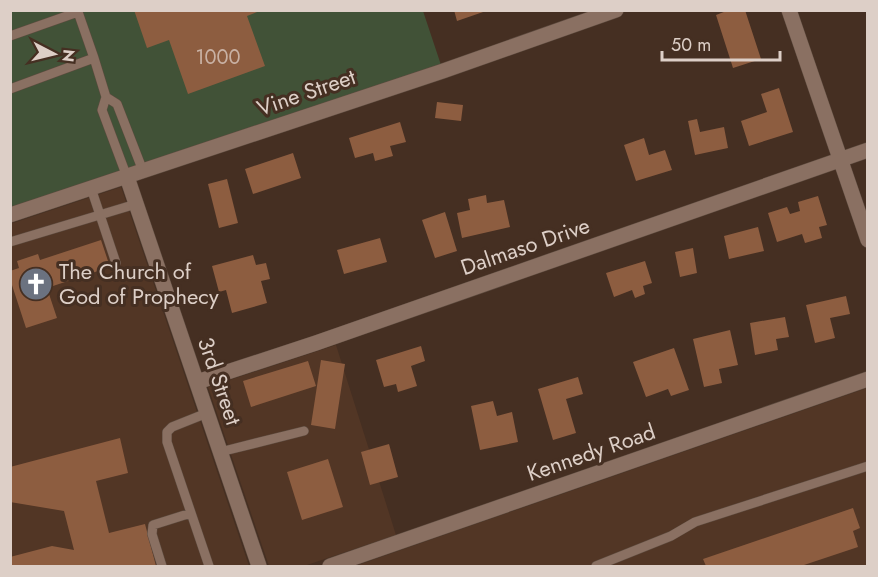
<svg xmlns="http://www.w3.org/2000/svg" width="878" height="577" font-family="Jost,sans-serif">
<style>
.built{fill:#523625}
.green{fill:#415237}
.building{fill:#8d5d40}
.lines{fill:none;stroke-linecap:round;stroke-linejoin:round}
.lane-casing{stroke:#5d4b3f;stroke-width:10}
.street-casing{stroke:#5d4b3f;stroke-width:16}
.lane{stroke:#8a7062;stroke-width:9}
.street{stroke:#8a7062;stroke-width:15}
.labels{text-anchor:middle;stroke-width:6;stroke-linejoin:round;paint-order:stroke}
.number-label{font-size:20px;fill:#c9b2a5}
.street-label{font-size:22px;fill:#ddcfc7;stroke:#452f22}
.poi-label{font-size:22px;fill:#ddcfc7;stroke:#452f22;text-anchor:start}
</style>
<rect width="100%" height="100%" fill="#452f22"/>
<path class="built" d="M121,187l128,379h-238l-1,-342z
M336,345l60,190 -92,31h-35l-61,-179z
M867,388v178h-512z"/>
<path class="green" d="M10,11h413l20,60 -432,144z"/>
<path class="building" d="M134,10h128l-15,6 18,50 -77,28 -19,-54 -22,8z
M454,10h32v1l-29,10z
M729,10h16l16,49 -28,9 -17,-53z
M779,88l14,44 -44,14 -8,-25 26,-9 -6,-18z
M437,102l26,3 -2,16 -26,-3z
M697,119l3,13 24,-5 4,21 -33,7 -7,-34z
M400,122l6,20 -16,4 3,10 -18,5 -2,-8 -18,5 -6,-20z
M644,138l5,17 16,-5 7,20 -36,11 -12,-36z
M293,153l8,25 -48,16 -8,-25z
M227,179l11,44 -19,5 -11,-44z
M486,195l1,8 17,-3 6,27 -48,11 -5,-25 13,-3 -2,-11z
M818,196l9,29 -8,2 3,11 -17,5 -3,-9 -25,8 -9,-29 19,-6 3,7 10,-3 -2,-9z
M445,212l12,39 -22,7 -13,-38z
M758,227l6,24 -35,8 -5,-23z
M380,238l7,24 -43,12 -7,-24z
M101,240l9,27 -63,21 10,30 -31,10 -16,-49v-8l9,-3 -2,-7 21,-7 2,6z
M693,248l4,25 -17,4 -5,-25z
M253,255l3,10 10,-2 4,16 -9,2 6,22 -35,10 -6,-23 -7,2 -7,-26z
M645,261l7,22 -9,3 2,8 -10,4 -3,-8 -18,7 -8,-24z
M846,296l4,18 -20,4 5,20 -20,5 -9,-38z
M785,317l4,20 -13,2 2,11 -23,5 -5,-32z
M730,330l8,35 -19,4 3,14 -18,4 -11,-48z
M421,346l4,15 -14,5 6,20 -19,6 -2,-8 -12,3 -8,-27z
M674,348l15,42 -18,6 -3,-7 -22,8 -13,-35z
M321,360l24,4 -10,65 -24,-4z
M308,361l8,25 -65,21 -8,-26z
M578,377l5,17 -17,5 10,34 -23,7 -15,-51z
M493,401l4,15 15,-4 6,30 -38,8 -9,-44z
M120,438l8,35 -32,8 13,52 36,-9 11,42h-146v-2h2l-2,-7 42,-11 22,4 -10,-39 -54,-9v-35z
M389,444l9,33 -28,8 -9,-33z
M328,459l15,48 -41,13 -15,-48z
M853,508l7,20 -7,3 5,16 -57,19h-95l-3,-7z"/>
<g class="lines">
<g class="lane-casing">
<path id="lane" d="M10,36l68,-24 16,46 12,39
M10,89l84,-31
M127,177l-25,-67 4,-13 11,7 26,67
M91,188l25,75
M10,242l126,-38
M207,413l-35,14 -5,5v10l42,124
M220,452l84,-21
M162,566l-10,-32 1,-9 38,-12
M596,566l75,-30 24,-14 173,-56"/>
</g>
<g class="street-casing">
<path id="street" d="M789,10l79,230
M127,177l132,389
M10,215l433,-144 173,-61
M197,382l119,-39 552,-193
M330,566l538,-187"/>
</g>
<use href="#lane" class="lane"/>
<use href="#street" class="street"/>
</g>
<defs>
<g id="church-disc" transform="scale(1.725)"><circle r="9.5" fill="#6b7280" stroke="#452f22"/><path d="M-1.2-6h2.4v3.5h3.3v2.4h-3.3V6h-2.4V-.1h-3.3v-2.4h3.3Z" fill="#fff"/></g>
</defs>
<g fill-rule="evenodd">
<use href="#church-disc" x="36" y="284"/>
</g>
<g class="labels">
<g class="number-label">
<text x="218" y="64">1000</text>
</g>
<g class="street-label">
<text transform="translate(306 92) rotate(-19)" y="8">Vine Street</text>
<text transform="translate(525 246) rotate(-19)" y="8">Dalmaso Drive</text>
<text transform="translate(220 381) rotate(71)" y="8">3rd Street</text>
<text transform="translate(591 452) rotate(-19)" y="8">Kennedy Road</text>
</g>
<g class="poi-label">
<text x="59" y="279">The Church of<tspan x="59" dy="25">God of Prophecy</tspan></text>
</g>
</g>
<rect width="878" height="577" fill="none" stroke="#ddcfc7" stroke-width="24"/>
<g transform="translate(54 54) rotate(97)" stroke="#452f22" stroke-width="4.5" paint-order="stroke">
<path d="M0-4.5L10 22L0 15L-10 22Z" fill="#ddcfc7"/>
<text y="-9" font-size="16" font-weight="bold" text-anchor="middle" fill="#ddcfc7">N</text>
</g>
<path d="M662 51v9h118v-9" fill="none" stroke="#ddcfc7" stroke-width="3"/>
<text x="671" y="51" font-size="18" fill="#ddcfc7" stroke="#452f22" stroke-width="4.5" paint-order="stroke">50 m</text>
</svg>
